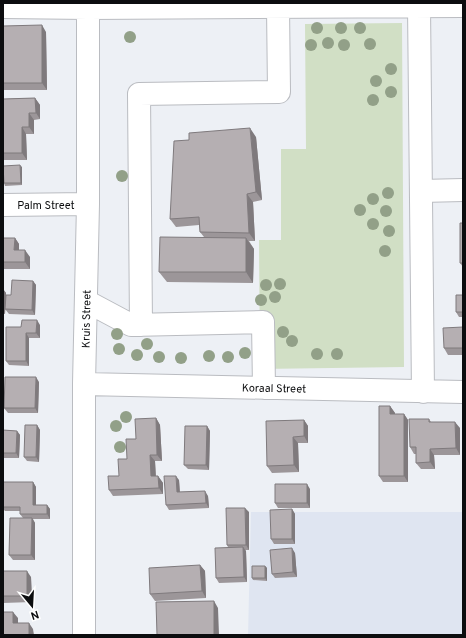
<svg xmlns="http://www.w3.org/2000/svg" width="466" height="638" font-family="Overpass,sans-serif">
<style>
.built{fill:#dfe5f1}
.green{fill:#d1dfc5}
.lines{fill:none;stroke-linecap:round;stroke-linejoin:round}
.minor-casing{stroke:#babcc1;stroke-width:24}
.minor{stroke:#fff;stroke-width:22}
.tree{fill:#92a088}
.wall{fill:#9c9699}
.shaded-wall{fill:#7f7a7d}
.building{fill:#b5afb2;stroke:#7f7a7d}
.labels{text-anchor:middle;stroke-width:3;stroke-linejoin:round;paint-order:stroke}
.street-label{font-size:11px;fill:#0c0d0f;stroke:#fff}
</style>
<rect width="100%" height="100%" fill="#edf0f5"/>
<path class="built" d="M251,512h212v123h-215z"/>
<path class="green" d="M402,23l2,344 -144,2 -1,-129h22v-91h25l-1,-125z"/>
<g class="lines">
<g class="minor-casing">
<path id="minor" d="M419,6l4,386
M3,7l85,1 375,-2
M421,191l42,-1
M3,205l85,-1
M86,301l45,24 132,-3 1,66
M141,325l-2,-231 140,-2 -1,-85
M84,384l379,8
M84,635v-251l4,-180v-201"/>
</g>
<use href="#minor" class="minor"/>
</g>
<g class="tree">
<circle cx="317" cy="28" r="6"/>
<circle cx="341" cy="28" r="6"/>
<circle cx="360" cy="28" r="6"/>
<circle cx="130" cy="37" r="6"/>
<circle cx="328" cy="43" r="6"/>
<circle cx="370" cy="44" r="6"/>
<circle cx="311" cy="45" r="6"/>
<circle cx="344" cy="45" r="6"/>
<circle cx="391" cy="69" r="6"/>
<circle cx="376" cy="81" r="6"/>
<circle cx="391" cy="92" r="6"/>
<circle cx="373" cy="100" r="6"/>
<circle cx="122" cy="176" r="6"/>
<circle cx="388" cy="193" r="6"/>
<circle cx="373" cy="199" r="6"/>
<circle cx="360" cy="210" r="6"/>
<circle cx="386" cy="211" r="6"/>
<circle cx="373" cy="224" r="6"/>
<circle cx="389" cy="231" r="6"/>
<circle cx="385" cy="251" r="6"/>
<circle cx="280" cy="284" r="6"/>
<circle cx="266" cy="285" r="6"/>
<circle cx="275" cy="297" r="6"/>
<circle cx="261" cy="300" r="6"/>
<circle cx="283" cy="332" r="6"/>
<circle cx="117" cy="334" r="6"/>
<circle cx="292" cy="341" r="6"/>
<circle cx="147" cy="344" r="6"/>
<circle cx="119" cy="349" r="6"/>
<circle cx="245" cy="353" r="6"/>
<circle cx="317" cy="354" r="6"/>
<circle cx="337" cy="354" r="6"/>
<circle cx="137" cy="355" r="6"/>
<circle cx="209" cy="356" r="6"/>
<circle cx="159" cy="357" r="6"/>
<circle cx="228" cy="357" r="6"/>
<circle cx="181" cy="358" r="6"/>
<circle cx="126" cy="417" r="6"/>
<circle cx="116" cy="426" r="6"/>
<circle cx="120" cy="447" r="6"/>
</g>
<path class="wall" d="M3,26l43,6 1,58h-44z
M35,98l5,7v14l-6,1v14h-8l1,26h-24v-61z
M256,137l6,63 -9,2 2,39h-6l5,8 -1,34 -86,-1 -8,-10 45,-35 -4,-5 -1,-7 -23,2 -6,-8z
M22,167v18l-17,1 -1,-3z
M463,223v44l-3,-4z
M3,238h12l4,6v6l11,7v12h-27z
M33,281l3,4 -1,30 -26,-1 -4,-5 1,-13 -1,18h-2v-25l3,4v2h5z
M463,295v22h-4l-3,-5z
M40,325v13h-11v28l-20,-1 -3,-4 15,-34z
M463,327v28h-15l-4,-7z
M39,382l-1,31h-30l-4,-5z
M390,406l5,7v1h9l4,6v62h-25l-4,-6z
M156,418l4,7 2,36h-7l1,15h2l5,7v11l-50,2 -4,-6 10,-14 17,-37z
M429,419l2,3 29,6v27h-26l1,14h-14l-5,-6v-9h-2l-4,-7z
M304,420l4,6v17h-10l1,29 -27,1 -5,-7z
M37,425l3,5 -1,32 -12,-1 -3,-4z
M207,426l3,5 -1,39 -21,-1 -4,-4z
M3,430l14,1 3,4 -1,23h-16z
M179,480l1,12 28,4 1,12 -40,2 -3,-5z
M3,482h30l3,5v18h11l3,4v10h-17l2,4v37h-22l-4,-5 14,-37 -3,-4v-3h-15l-2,-2z
M310,489v19h-32l-3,-5z
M292,509l3,5v30h-21l-3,-5z
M249,512v38h-4l1,1 1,31 -28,1 -3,-5 12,-31 -1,-2z
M295,553l2,24 -22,1 -3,-4z
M200,565l5,6 1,27 -51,3 -5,-7z
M265,566l2,2v13l-14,-1 -1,-2z
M3,571l28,6 1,25 -29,1z"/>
<path class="shaded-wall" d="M42,25l4,7 1,58 -5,-7z
M35,98l5,7v14l-4,-6z
M29,113l5,7v14l-5,-7z
M22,127l4,7 1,26 -5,-7z
M250,128l6,9 6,63 -6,-8z
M20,165l2,2v18l-1,-2z
M247,194l6,8 2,39 -6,-8z
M15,238l4,6v13l-5,-7z
M246,238l8,11 -1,34 -7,-11z
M25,250l5,7v12l-5,-7z
M33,281l3,4 -1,30 -3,-5z
M3,289l3,4 -1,21 -2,-3z
M37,320l3,5v13l-4,-5z
M26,333l3,5v28l-3,-5z
M36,377l3,5 -1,31 -3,-5z
M390,406l5,7v7l-5,-6z
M404,414l4,6v62l-4,-6z
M156,418l4,7 2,36 -5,-6z
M304,420l4,6v17l-4,-7z
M455,422l5,6v27l-4,-7z
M37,425l3,5 -1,32 -3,-5z
M207,426l3,5 -1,39 -3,-5z
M17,431l3,4 -1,23 -3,-5z
M293,437l5,6 1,29 -5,-7z
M430,449l4,6 1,14 -5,-7z
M150,455l5,6 1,22 -5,-7z
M158,476l5,7v11l-4,-6z
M176,476l3,4 1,17 -3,-5z
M33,482l3,5v22l-3,-4z
M307,484l3,5v19l-3,-5z
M205,491l3,5 1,12 -3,-5z
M47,505l3,4v10l-3,-5z
M245,508l4,4v38l-3,-5z
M292,509l3,5v30l-3,-5z
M32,518l3,5v37l-4,-5z
M243,547l3,4 1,31 -3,-5z
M292,548l3,5 2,24 -4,-5z
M200,565l5,6 1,27 -4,-7z
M265,566l2,2v13l-2,-3z
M27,571l4,6 1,25 -5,-6z
M214,601l4,7 1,27h-5z
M13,612l5,6v12l-5,-7z
M29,623l4,6 1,6h-5z"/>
<path class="building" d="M42,25v58h-39v-57z
M35,98l1,15h-7v14h-7v26h-19v-54z
M250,128l6,64 -9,2 2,39 -49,-1 -1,-15 -29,2 4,-78 15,-1v-7z
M20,165l1,18h-17l-1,-17z
M460,223h3v40h-3z
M160,237l86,1v34h-87z
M3,238h12l-1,12h11v12h-22z
M12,280l21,1 -1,29 -27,-1 1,-14h5z
M456,295h7v17h-7z
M22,320h15l-1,13h-10v28h-20v-34h15z
M463,327v21h-19l-1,-20z
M5,377h31l-1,31h-31z
M379,406h11v8h14v62h-25z
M156,418l1,37h-7l1,21h7l1,12 -50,2 -1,-14h11l-1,-17h9l-1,-20h10l-1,-20z
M409,419h20v3h26l1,26 -26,1v13l-14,1v-16h-6z
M304,420v16l-11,1 1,28 -27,1 -1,-45z
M25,425h12l-1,32h-12z
M185,426h22l-1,39h-22z
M3,430l14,1 -1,22h-13z
M164,476h12l1,16 28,-1 1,12 -40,2z
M3,482h30v23h14v9h-27v-7h-17z
M275,484h32v19h-32z
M226,508h19l1,37h-19z
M292,509v30h-21l-1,-29z
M10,518h22l-1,37h-22z
M243,547l1,30 -28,1 -1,-30z
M292,548l1,24 -21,2 -2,-24z
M200,565l2,26 -52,3 -1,-26z
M252,566h13v12h-13z
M3,571h24v25h-24z
M214,601v34h-57l-1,-33z
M3,612h10v11h16v12h-26z"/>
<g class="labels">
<g class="street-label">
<text x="46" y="209">Palm Street</text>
<text transform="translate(86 319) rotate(-89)" y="4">Kruis Street</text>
<text transform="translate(274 388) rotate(1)" y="4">Koraal Street</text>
</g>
</g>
<rect width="466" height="638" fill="none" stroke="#0c0d0f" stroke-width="8"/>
<g transform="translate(32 606) rotate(162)" stroke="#ffffff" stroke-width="3" paint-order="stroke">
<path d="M0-3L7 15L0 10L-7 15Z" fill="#0c0d0f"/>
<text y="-6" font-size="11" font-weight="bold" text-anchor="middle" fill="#0c0d0f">N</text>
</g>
</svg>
